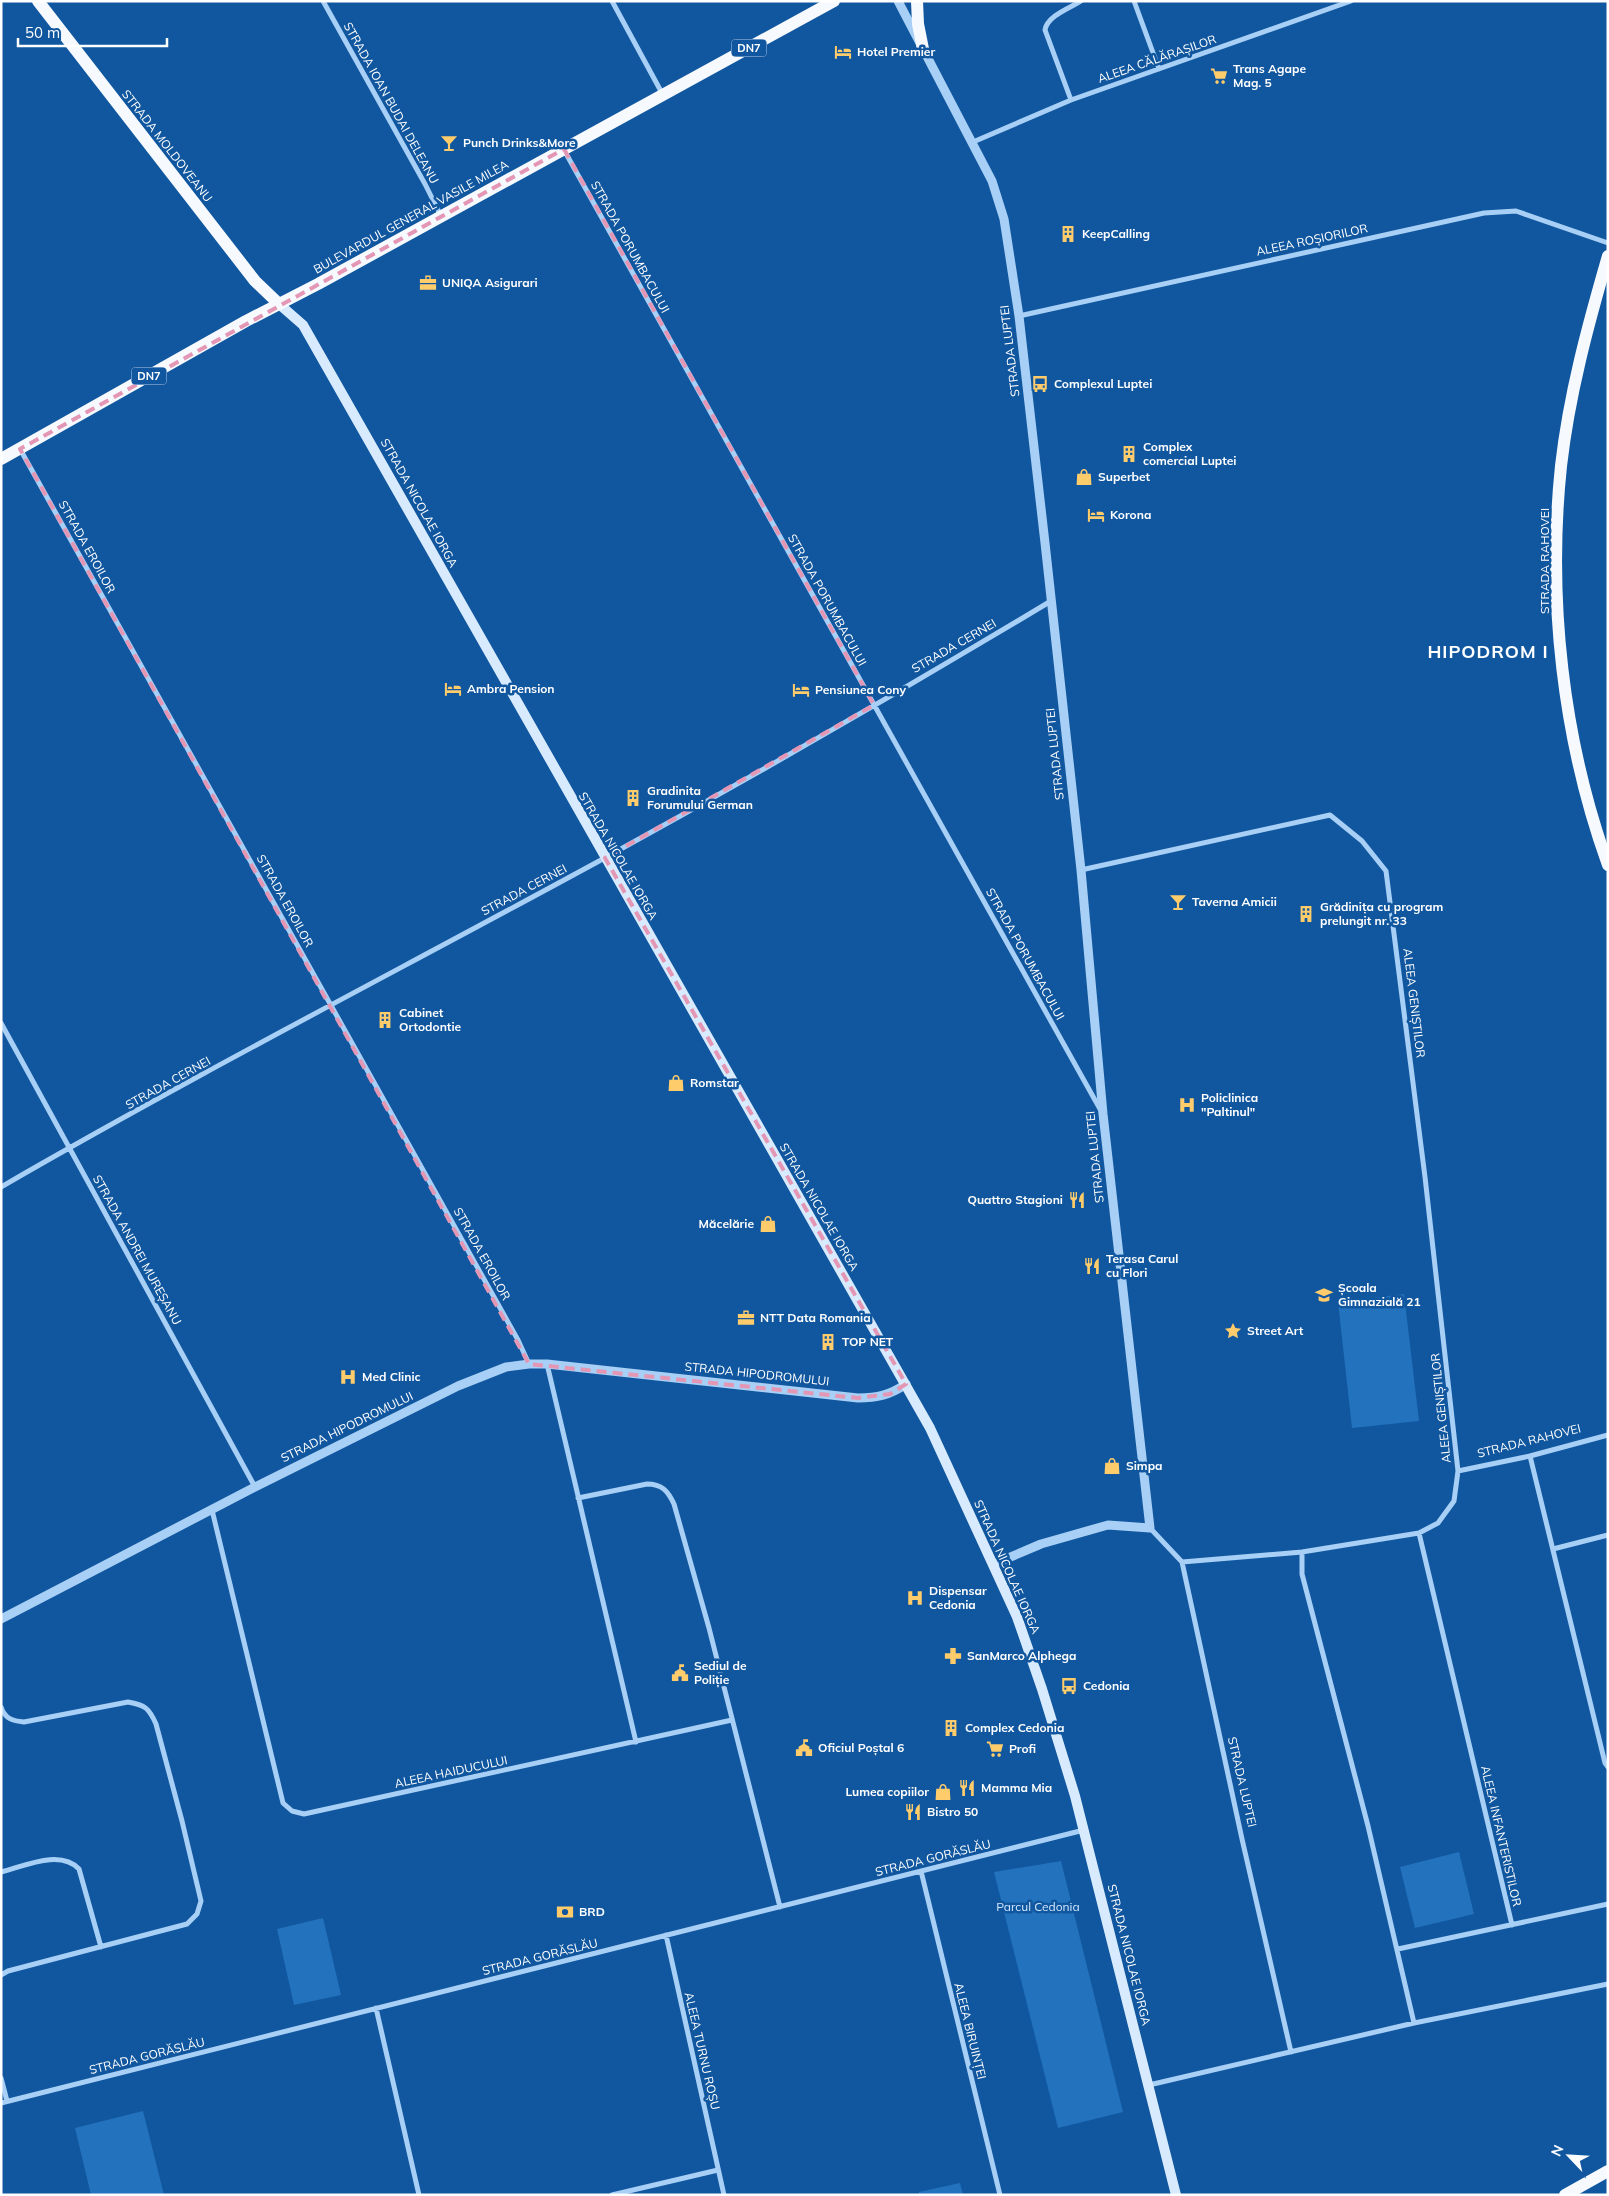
<svg xmlns="http://www.w3.org/2000/svg" width="1609" height="2196" font-family="Mulish,sans-serif">
<style>
.green{fill:#2372bd}
.lines{fill:none;stroke-linecap:round;stroke-linejoin:round}
.minor{stroke:#a8cff5;stroke-width:5}
.tertiary{stroke:#a8cff5;stroke-width:9}
.secondary{stroke:#d8ebfe;stroke-width:10}
.primary{stroke:#f6faff;stroke-width:12}
.marked{fill:none;stroke:#e497b5;stroke-width:4;stroke-dasharray:10 6;stroke-linejoin:round}
.labels{text-anchor:middle;stroke-width:5;stroke-linejoin:round;paint-order:stroke}
.shield{fill:#11579f;stroke:#b8cde2;stroke-width:1}
.shield-label{font-size:11px;font-weight:bold;fill:#fff}
.poi-label{font-size:12px;font-weight:bold;fill:#fff;stroke:#11579f;text-anchor:start}
.street-label{font-size:12px;fill:#fff;stroke:#11579f}
.park-label{font-size:12px;fill:#d1e8fe;stroke:#11579f}
.district-label{font-size:18px;font-weight:bold;letter-spacing:1px;fill:#fff;stroke:#11579f}
</style>
<rect width="100%" height="100%" fill="#11579f"/>
<path class="green" d="M1404,1294l15,127 -67,7 -14,-126z
M1459,1852l15,62 -59,14 -15,-61z
M1061,1861l62,251 -65,16 -64,-256z
M323,1918l18,77 -47,10 -17,-76z
M143,2111l21,84h-73l-16,-67z
M960,2183l3,12h-44v-3z"/>
<g class="lines">
<path class="minor" d="M323,1l102,183 16,32
M612,1l51,94
M1134,1l25,68
M1071,100l-26,-70c2,-14 25,-22 36,-29
M973,142l98,-42 280,-99
M564,150l536,959
M1019,316l465,-103 32,-2 92,32
M20,449l498,891 11,24
M1081,870l249,-55 32,26 24,30 39,306 33,294 -4,30 -16,22 -19,10 -117,19 -120,10
M1,1023l254,464
M1,1187c197,-114 400,-218 600,-327 151,-83 302,-170 450,-259
M547,1364l89,378
M1530,1456l75,307 3,4
M1458,1471l72,-15 78,-21
M578,1498l69,-14c15,0 21,7 27,20l35,124 71,279
M212,1510l71,293 9,8 12,3 428,-94
M1150,1528l32,34 60,277 49,213
M1419,1533l93,392
M1553,1549l55,-14
M1302,1552v22l66,252 46,197
M1,1707c4,12 12,14 23,15l104,-20c17,3 21,6 28,22l26,97 19,80 -4,13 -10,10 -179,47 -7,4
M921,1871l79,324
M1,1872c24,-6 59,-23 78,-3l22,78
M666,1935l58,260
M1398,1949l210,-45
M376,2008l43,187
M1,2078l6,23
M1149,2085l265,-62 194,-39
M1,2103l1083,-273
M612,2195l106,-25"/>
<path class="tertiary" d="M898,1l94,180 12,38 15,97 26,227 36,327 22,244 47,414 -42,-3 -67,19 -47,20
M1,1619l254,-132 203,-101 48,-19 23,-3h18l311,34c19,0 32,-3 48,-14"/>
<path class="secondary" d="M279,304l24,21 627,1103 87,189 25,72 33,107 101,399"/>
<path class="primary" d="M38,1l217,280 24,23
M917,1l1,23 5,25
M1608,256c-20,69 -39,139 -47,210 -14,134 2,274 47,399
M1,459l245,-138 72,-37 516,-283
M1565,2195l43,-24"/>
</g>
<path class="marked" d="M564,149l310,556 -269,153 301,526 -16,10 -32,4 -329,-34 -509,-915z"/>
<defs>
<g id="hotel-bare" transform="scale(1.35)"><path d="M-6-4.5h1.5V1H6V5H4.5V3h-9V5H-6ZM-4 0a1.8 1.8 0 1 1 3.6 0ZM.5 0V-2.5h3Q6-2.5 6 0Z" fill="#ffcc6c" stroke="#11579f" stroke-width="2.5" paint-order="stroke"/></g>
<g id="supermarket-bare" transform="scale(1.35)"><path d="M-6-5.5h2.5l.6 2H6L4.5 2H-2.5L-4.4-4H-6ZM-1.5 3.2a1.3 1.3 0 1 0 .1 0ZM3 3.2a1.3 1.3 0 1 0 .1 0Z" fill="#ffcc6c" stroke="#11579f" stroke-width="2.5" paint-order="stroke"/></g>
<g id="bar-bare" transform="scale(1.35)"><path d="M-6-5H6L.8 .8V4.5H3.5V6h-7V4.5H-.8V.8Z" fill="#ffcc6c" stroke="#11579f" stroke-width="2.5" paint-order="stroke"/></g>
<g id="building-bare" transform="scale(1.35)"><path d="M-4-6H4V6H1V3H-1V6H-4ZM-2.5-4.3h1.7v1.8h-1.7ZM.8-4.3h1.7v1.8H.8ZM-2.5-1h1.7V.8h-1.7ZM.8-1h1.7V.8H.8Z" fill="#ffcc6c" stroke="#11579f" stroke-width="2.5" paint-order="stroke"/></g>
<g id="office-bare" transform="scale(1.35)"><path d="M-6-3h4V-5.5h4V-3h4V5H-6ZM-1-4.5V-3h2v-1.5ZM-6 0V1H6V0Z" fill="#ffcc6c" stroke="#11579f" stroke-width="2.5" paint-order="stroke"/></g>
<g id="bus-bare" transform="scale(1.35)"><path d="M-5-6H5V4H4V6H2V4H-2V6H-4V4H-5ZM-3.5-4V0h7V-4ZM-3.5 1.2v1.5H-2V1.2ZM2 1.2v1.5H3.5V1.2Z" fill="#ffcc6c" stroke="#11579f" stroke-width="2.5" paint-order="stroke"/></g>
<g id="shop-bare" transform="scale(1.35)"><path d="M-5-2.5h2.3a2.7 3.5 0 0 1 5.4 0H5L5.5 6h-11ZM-1.5-2.5h3a1.5 2.3 0 0 0-3 0Z" fill="#ffcc6c" stroke="#11579f" stroke-width="2.5" paint-order="stroke"/></g>
<g id="hospital-bare" transform="scale(1.35)"><path d="M-5-5h3v3.5h4V-5h3V5h-3V1.5h-4V5h-3Z" fill="#ffcc6c" stroke="#11579f" stroke-width="2.5" paint-order="stroke"/></g>
<g id="restaurant-bare" transform="scale(1.35)"><path d="M-5-6h1v4h1v-4h1v4h1v-4h1v5L-1.5 .5V6h-2V.5L-5-1ZM5-6V6H3V1.5H1.5Q1.5-4 5-6Z" fill="#ffcc6c" stroke="#11579f" stroke-width="2.5" paint-order="stroke"/></g>
<g id="school-bare" transform="scale(1.35)"><path d="M0-5L7-2L0 1L-7-2ZM-4 1L0 2.5L4 1V4Q0 6-4 4Z" fill="#ffcc6c" stroke="#11579f" stroke-width="2.5" paint-order="stroke"/></g>
<g id="sight-bare" transform="scale(1.35)"><path d="M0-6L1.8-2.2L6-1.7L2.9 1.2L3.7 5.4L0 3.3L-3.7 5.4L-2.9 1.2L-6-1.7L-1.8-2.2Z" fill="#ffcc6c" stroke="#11579f" stroke-width="2.5" paint-order="stroke"/></g>
<g id="pharmacy-bare" transform="scale(1.35)"><path d="M-2-6h4v4h4v4h-4v4h-4v-4h-4v-4h4Z" fill="#ffcc6c" stroke="#11579f" stroke-width="2.5" paint-order="stroke"/></g>
<g id="civic-bare" transform="scale(1.35)"><path d="M-.6-6.5H3V-4.5H.6V-3L4-1V1h2V6H-6V1h2V-1L-.6-3ZM-1.2 2.5V6h2.4V2.5Z" fill="#ffcc6c" stroke="#11579f" stroke-width="2.5" paint-order="stroke"/></g>
<g id="bank-bare" transform="scale(1.35)"><path d="M-6-4H6V4H-6ZM0-2.3a2.3 2.3 0 1 0 0 4.6a2.3 2.3 0 1 0 0-4.6Z" fill="#ffcc6c" stroke="#11579f" stroke-width="2.5" paint-order="stroke"/></g>
</defs>
<g fill-rule="evenodd">
<use href="#hotel-bare" x="843" y="52"/>
<use href="#supermarket-bare" x="1219" y="76"/>
<use href="#bar-bare" x="449" y="143"/>
<use href="#building-bare" x="1068" y="234"/>
<use href="#office-bare" x="428" y="283"/>
<use href="#bus-bare" x="1040" y="384"/>
<use href="#building-bare" x="1129" y="454"/>
<use href="#shop-bare" x="1084" y="477"/>
<use href="#hotel-bare" x="1096" y="515"/>
<use href="#hotel-bare" x="453" y="689"/>
<use href="#hotel-bare" x="801" y="690"/>
<use href="#building-bare" x="633" y="798"/>
<use href="#bar-bare" x="1178" y="902"/>
<use href="#building-bare" x="1306" y="914"/>
<use href="#building-bare" x="385" y="1020"/>
<use href="#shop-bare" x="676" y="1083"/>
<use href="#hospital-bare" x="1187" y="1105"/>
<use href="#restaurant-bare" x="1077" y="1200"/>
<use href="#shop-bare" x="768" y="1224"/>
<use href="#restaurant-bare" x="1092" y="1266"/>
<use href="#school-bare" x="1324" y="1295"/>
<use href="#office-bare" x="746" y="1318"/>
<use href="#sight-bare" x="1233" y="1331"/>
<use href="#building-bare" x="828" y="1342"/>
<use href="#hospital-bare" x="348" y="1377"/>
<use href="#shop-bare" x="1112" y="1466"/>
<use href="#hospital-bare" x="915" y="1598"/>
<use href="#pharmacy-bare" x="953" y="1656"/>
<use href="#civic-bare" x="680" y="1673"/>
<use href="#bus-bare" x="1069" y="1686"/>
<use href="#building-bare" x="951" y="1728"/>
<use href="#civic-bare" x="804" y="1748"/>
<use href="#supermarket-bare" x="995" y="1749"/>
<use href="#restaurant-bare" x="967" y="1788"/>
<use href="#shop-bare" x="943" y="1792"/>
<use href="#restaurant-bare" x="913" y="1812"/>
<use href="#bank-bare" x="565" y="1912"/>
</g>
<g class="labels">
<g class="shield">
<rect x="731.5" y="39.5" width="35" height="17" rx="4"/>
<rect x="131.5" y="367.5" width="35" height="17" rx="4"/>
</g>
<g class="shield-label">
<text x="749" y="52">DN7</text>
<text x="149" y="380">DN7</text>
</g>
<g class="poi-label">
<text x="857" y="56">Hotel Premier</text>
<text x="1233" y="73">Trans Agape<tspan x="1233" dy="14">Mag. 5</tspan></text>
<text x="463" y="147">Punch Drinks&amp;More</text>
<text x="1082" y="238">KeepCalling</text>
<text x="442" y="287">UNIQA Asigurari</text>
<text x="1054" y="388">Complexul Luptei</text>
<text x="1143" y="451">Complex<tspan x="1143" dy="14">comercial Luptei</tspan></text>
<text x="1098" y="481">Superbet</text>
<text x="1110" y="519">Korona</text>
<text x="467" y="693">Ambra Pension</text>
<text x="815" y="694">Pensiunea Cony</text>
<text x="647" y="795">Gradinita<tspan x="647" dy="14">Forumului German</tspan></text>
<text x="1192" y="906">Taverna Amicii</text>
<text x="1320" y="911">Grădinița cu program<tspan x="1320" dy="14">prelungit nr. 33</tspan></text>
<text x="399" y="1017">Cabinet<tspan x="399" dy="14">Ortodontie</tspan></text>
<text x="690" y="1087">Romstar</text>
<text x="1201" y="1102">Policlinica<tspan x="1201" dy="14">"Paltinul"</tspan></text>
<text x="1063" y="1204" text-anchor="end">Quattro Stagioni</text>
<text x="754" y="1228" text-anchor="end">Măcelărie</text>
<text x="1106" y="1263">Terasa Carul<tspan x="1106" dy="14">cu Flori</tspan></text>
<text x="1338" y="1292">Școala<tspan x="1338" dy="14">Gimnazială 21</tspan></text>
<text x="760" y="1322">NTT Data Romania</text>
<text x="1247" y="1335">Street Art</text>
<text x="842" y="1346">TOP NET</text>
<text x="362" y="1381">Med Clinic</text>
<text x="1126" y="1470">Simpa</text>
<text x="929" y="1595">Dispensar<tspan x="929" dy="14">Cedonia</tspan></text>
<text x="967" y="1660">SanMarco Alphega</text>
<text x="694" y="1670">Sediul de<tspan x="694" dy="14">Poliție</tspan></text>
<text x="1083" y="1690">Cedonia</text>
<text x="965" y="1732">Complex Cedonia</text>
<text x="818" y="1752">Oficiul Poștal 6</text>
<text x="1009" y="1753">Profi</text>
<text x="981" y="1792">Mamma Mia</text>
<text x="929" y="1796" text-anchor="end">Lumea copiilor</text>
<text x="927" y="1816">Bistro 50</text>
<text x="579" y="1916">BRD</text>
</g>
<g class="street-label">
<text transform="translate(1157 59) rotate(-19)" y="4">ALEEA CĂLĂRAȘILOR</text>
<text transform="translate(391 103) rotate(61)" y="4">STRADA IOAN BUDAI DELEANU</text>
<text transform="translate(167 146) rotate(52)" y="4">STRADA MOLDOVEANU</text>
<text transform="translate(411 217) rotate(-29)" y="4">BULEVARDUL GENERAL VASILE MILEA</text>
<text transform="translate(1312 240) rotate(-12)" y="4">ALEEA ROȘIORILOR</text>
<text transform="translate(630 247) rotate(61)" y="4">STRADA PORUMBACULUI</text>
<text transform="translate(1010 351) rotate(-97)" y="4">STRADA LUPTEI</text>
<text transform="translate(419 503) rotate(61)" y="4">STRADA NICOLAE IORGA</text>
<text transform="translate(87 547) rotate(61)" y="4">STRADA EROILOR</text>
<text transform="translate(1545 561) rotate(-90)" y="4">STRADA RAHOVEI</text>
<text transform="translate(827 600) rotate(61)" y="4">STRADA PORUMBACULUI</text>
<text transform="translate(954 646) rotate(-30)" y="4">STRADA CERNEI</text>
<text transform="translate(1055 754) rotate(-96)" y="4">STRADA LUPTEI</text>
<text transform="translate(618 856) rotate(60)" y="4">STRADA NICOLAE IORGA</text>
<text transform="translate(524 890) rotate(-28)" y="4">STRADA CERNEI</text>
<text transform="translate(285 901) rotate(61)" y="4">STRADA EROILOR</text>
<text transform="translate(1025 954) rotate(61)" y="4">STRADA PORUMBACULUI</text>
<text transform="translate(1414 1003) rotate(83)" y="4">ALEEA GENIȘTILOR</text>
<text transform="translate(168 1083) rotate(-29)" y="4">STRADA CERNEI</text>
<text transform="translate(1095 1157) rotate(-96)" y="4">STRADA LUPTEI</text>
<text transform="translate(819 1207) rotate(60)" y="4">STRADA NICOLAE IORGA</text>
<text transform="translate(137 1250) rotate(61)" y="4">STRADA ANDREI MUREȘANU</text>
<text transform="translate(482 1254) rotate(61)" y="4">STRADA EROILOR</text>
<text transform="translate(757 1374) rotate(6)" y="4">STRADA HIPODROMULUI</text>
<text transform="translate(1441 1408) rotate(-96)" y="4">ALEEA GENIȘTILOR</text>
<text transform="translate(347 1427) rotate(-26)" y="4">STRADA HIPODROMULUI</text>
<text transform="translate(1529 1441) rotate(-14)" y="4">STRADA RAHOVEI</text>
<text transform="translate(1007 1567) rotate(66)" y="4">STRADA NICOLAE IORGA</text>
<text transform="translate(451 1772) rotate(-12)" y="4">ALEEA HAIDUCULUI</text>
<text transform="translate(1242 1782) rotate(77)" y="4">STRADA LUPTEI</text>
<text transform="translate(1501 1836) rotate(77)" y="4">ALEEA INFANTERISTILOR</text>
<text transform="translate(933 1858) rotate(-14)" y="4">STRADA GORĂSLĂU</text>
<text transform="translate(1129 1955) rotate(76)" y="4">STRADA NICOLAE IORGA</text>
<text transform="translate(540 1957) rotate(-14)" y="4">STRADA GORĂSLĂU</text>
<text transform="translate(970 2031) rotate(76)" y="4">ALEEA BIRUINȚEI</text>
<text transform="translate(702 2051) rotate(77)" y="4">ALEEA TURNU ROȘU</text>
<text transform="translate(147 2056) rotate(-14)" y="4">STRADA GORĂSLĂU</text>
</g>
<g class="park-label">
<text x="1038" y="1911">Parcul Cedonia</text>
</g>
<g class="district-label">
<text x="1488" y="658">HIPODROM I</text>
</g>
</g>
<rect width="1609" height="2196" fill="none" stroke="#ffffff" stroke-width="5"/>
<g transform="translate(1569 2156) rotate(295)" stroke="#11579f" stroke-width="4" paint-order="stroke">
<path d="M0-4L9 19L0 12L-9 19Z" fill="#ffffff"/>
<text y="-8" font-size="14" font-weight="bold" text-anchor="middle" fill="#ffffff">N</text>
</g>
<path d="M18 38v8h149v-8" fill="none" stroke="#ffffff" stroke-width="2.5"/>
<text x="25" y="38" font-size="15" fill="#ffffff" stroke="#11579f" stroke-width="4" paint-order="stroke">50 m</text>
</svg>
